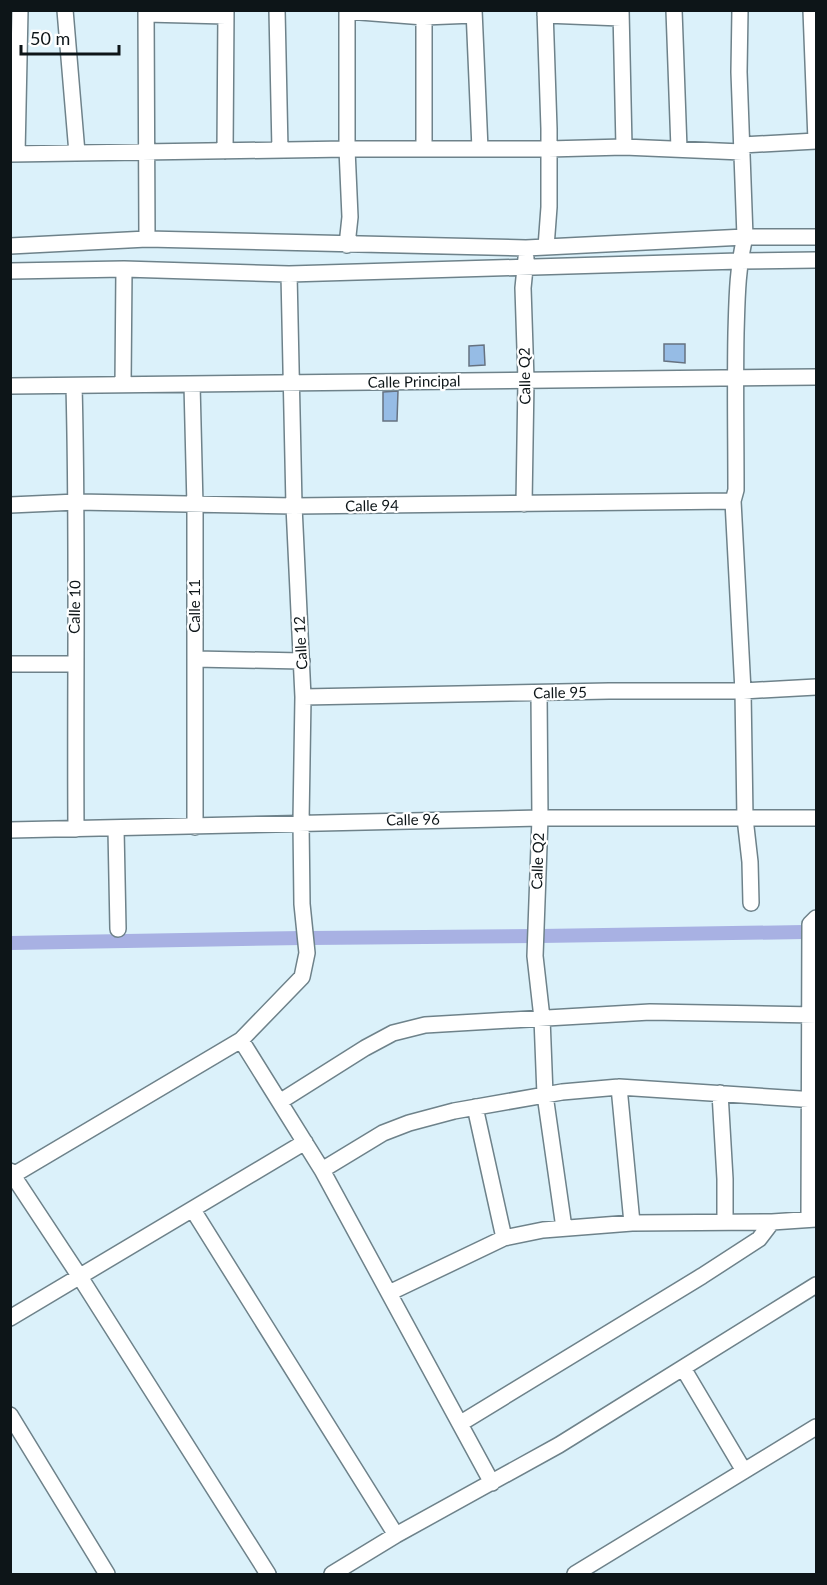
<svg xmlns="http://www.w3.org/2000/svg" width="827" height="1585" font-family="Lato,sans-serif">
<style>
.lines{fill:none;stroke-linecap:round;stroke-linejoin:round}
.canal{stroke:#a8b1e3;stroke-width:14}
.building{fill:#96bce5;stroke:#667280;stroke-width:1.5}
.minor-casing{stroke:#6e828a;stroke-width:18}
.minor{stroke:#fff;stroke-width:15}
.labels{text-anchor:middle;stroke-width:4.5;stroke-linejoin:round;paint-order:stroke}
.street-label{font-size:15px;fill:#0d1518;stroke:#fff}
</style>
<rect width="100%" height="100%" fill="#dbf1fa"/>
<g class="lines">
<path class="canal" d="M540,936l264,-4
M310,938l224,-2
M10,943l292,-5"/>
</g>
<path class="building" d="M664,344h21v19l-21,-2z
M484,345l1,20 -16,1v-20z
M398,391l-1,30h-14v-29z"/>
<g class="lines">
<g class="minor-casing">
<path id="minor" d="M65,10l12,143
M146,10l1,229
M277,10l3,140
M424,10v139
M474,10l6,139
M545,10l4,119v78l-3,40
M621,10l3,137
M674,10l5,139
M740,10l-1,62 6,165c-8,32 -8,64 -9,96 -1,52 0,105 0,157l-3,11 10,190 2,127 5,44 1,41
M811,10l5,131
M347,11l77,6 50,-2
M146,14l80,2
M545,15l76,3
M742,145l74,-4
M225,151l1,-141
M10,154l337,-5h201l76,-2 118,5
M17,154l3,-144
M347,245l3,-28 -3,-68v-139
M10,246l137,-7 379,9 219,-11h71
M10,271l114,-2 165,5 450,-13 77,-1
M192,384l3,122v321
M123,385l1,-116
M10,386l806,-9
M74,386c4,148 1,295 2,443
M524,504l2,-124 -3,-92 3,-30
M10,505l67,-3 217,4 439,-5
M195,659l107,2
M10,664h65
M539,693l1,125 -5,138 7,62 3,77 19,133
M303,697l306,-6h134l73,-4
M116,829l2,100
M10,830l530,-12h276
M241,1040l81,130 170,313
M619,1087l13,136
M720,1093l5,86v43
M281,1101l84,-53 28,-15 32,-8 225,-13 166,3
M475,1107l29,131
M322,1170l61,-37 26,-10 45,-12 108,-19 57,-5 197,13
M10,1171l70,106 188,297
M10,1177l231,-137 61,-63 5,-24 -5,-49 -1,-82 2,-125 -9,-191 -5,-232
M193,1210l203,325
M809,1218l1,-294 6,-6
M389,1293l115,-55 39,-8 89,-7 140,-1 44,-3
M10,1318l295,-176
M683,1368l61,103
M10,1415l97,159
M461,1423l241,-147 57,-37 13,-17
M332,1574l64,-39 163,-90 257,-160
M575,1574l241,-147"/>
</g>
<use href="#minor" class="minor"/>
</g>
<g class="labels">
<g class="street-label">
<text transform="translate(525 376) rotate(-91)" y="5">Calle Q2</text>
<text transform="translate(414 382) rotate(-1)" y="5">Calle Principal</text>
<text transform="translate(372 506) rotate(-1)" y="5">Calle 94</text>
<text transform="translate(195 606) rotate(-90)" y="5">Calle 11</text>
<text transform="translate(75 607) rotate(-89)" y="5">Calle 10</text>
<text transform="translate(301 643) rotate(-93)" y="5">Calle 12</text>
<text transform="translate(560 693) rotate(-1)" y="5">Calle 95</text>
<text transform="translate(413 820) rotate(-1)" y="5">Calle 96</text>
<text transform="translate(538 861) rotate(-88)" y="5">Calle Q2</text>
</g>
</g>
<rect width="827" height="1585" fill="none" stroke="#0d1518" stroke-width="24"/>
<path d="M21 45v9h98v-9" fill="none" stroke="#0d1518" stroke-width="3"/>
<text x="30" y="45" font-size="18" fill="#0d1518" stroke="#ffffff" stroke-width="4.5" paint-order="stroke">50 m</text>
</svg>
